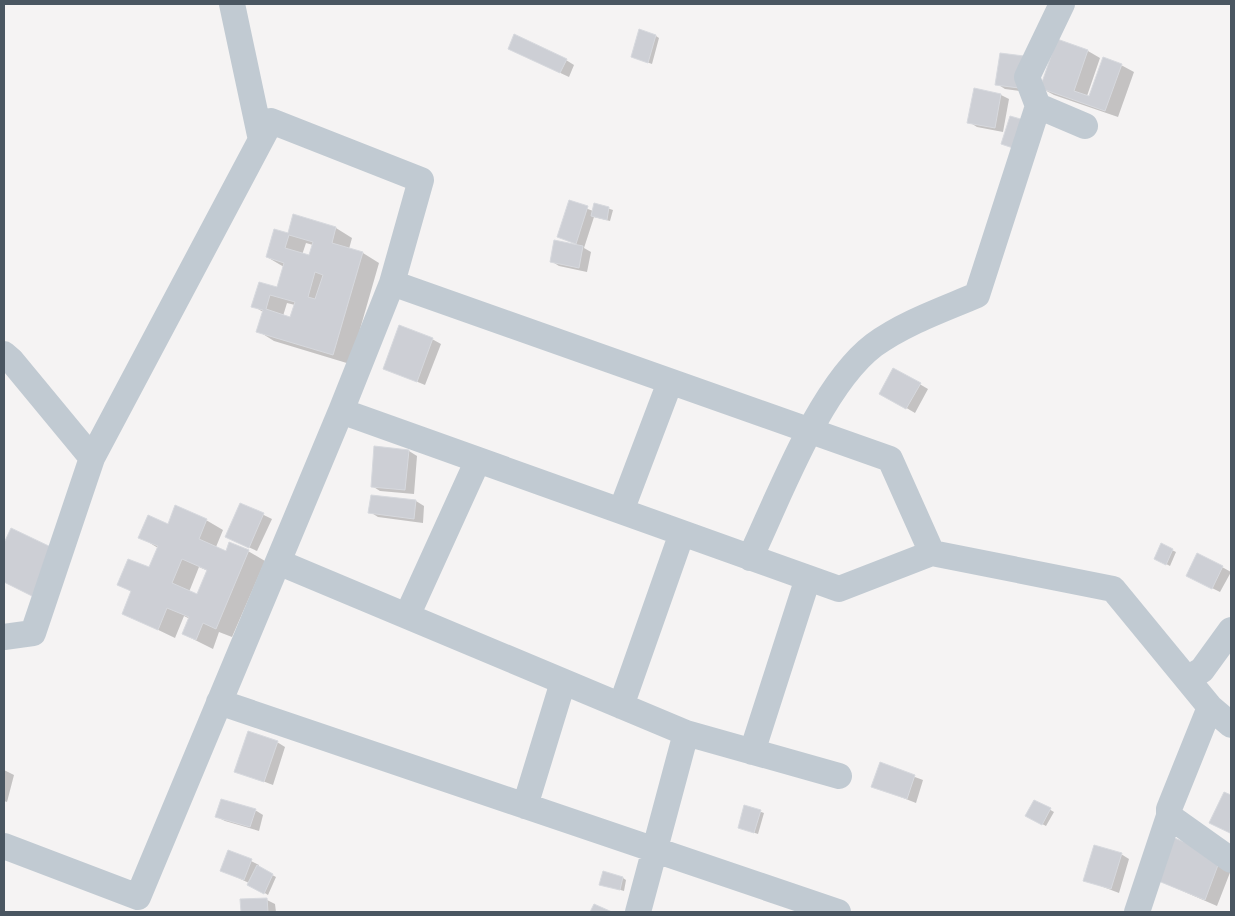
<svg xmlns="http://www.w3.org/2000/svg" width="1235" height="916" font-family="'Fira Sans Condensed',sans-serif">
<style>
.shadow{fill:#0003;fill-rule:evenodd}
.building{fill:#cdcfd5;stroke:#d7d9de;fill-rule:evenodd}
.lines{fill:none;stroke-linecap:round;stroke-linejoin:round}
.street{stroke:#c1cad2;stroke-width:26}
</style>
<rect width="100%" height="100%" fill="#f5f3f3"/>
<path class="shadow" d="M656,36l3,2 -7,26 -20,-7z
M1058,41l30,10 12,7 -13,38 3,1 31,-32 13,7 -16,45 -64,-22 -13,-7z
M509,49l57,11 8,5 -5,12z
M1001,54l26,38 -22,-3 -8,-5z
M1001,95l8,4 -6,33 -26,-5 -8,-5z
M570,202l23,9 2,-7 18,6 -3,11 -16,-4 -10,31 7,4 -4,20 -28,-6 -8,-5 26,-16 -19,-9z
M294,215l42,13 16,10 -3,11 14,4 16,10 -29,101 -76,-23 -16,-10 5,-19 -10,-6 24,-17 7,-22 -17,-10 21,-23zM306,243l7,2 -4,12 -7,-2zM287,303l8,2 -4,13 -8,-2z
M432,339l9,5 -16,41 -41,-17z
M894,369l34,20 -13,24 -34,-20z
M409,451l8,5 -3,38 -34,-3 -8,-5z
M372,496l44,5 8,5 -1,17 -45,-6 -8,-5z
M241,504l31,15 -15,32 -22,-10z
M206,520l17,10 -7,17 11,5 21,-1 17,10 -33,76 -13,-5 -6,17 -30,-15 7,-15 -6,-3 -9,22 -52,-25 9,-21 -14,-8 32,-15 8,-21 -18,-11 28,-12zM199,567l9,4 -10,25 -9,-4z
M12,529l33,73 -41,-20v-36z
M1162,545l14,7 -6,14 -15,-8z
M1222,567l9,5 -11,20 -24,-12z
M277,742l8,5 -12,38 -37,-14z
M880,764l43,16 -7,23 -43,-17z
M4,770l10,5 -7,27 -3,-1z
M1225,793l6,4v36l-12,-6z
M1035,801l19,11 -8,14 -19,-10z
M745,806l19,7 -6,21 -15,-5z
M255,810l8,5 -4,16 -34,-10 -8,-4z
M1173,839l58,31 -14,36 -60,-26z
M1121,854l8,5 -10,34 -34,-13z
M251,861l8,4v3l17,9 -8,18 -19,-12 -28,-13z
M623,878l3,2 -2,11 -24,-7z
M267,900l8,4 1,8h-34v-11z"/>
<path class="building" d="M639,29l17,6 -8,28 -17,-6z
M514,34l53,25 -7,14 -52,-24z
M1057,39l31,11 -14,41 15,5 14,-39 19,7 -17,47 -65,-23z
M1000,53l24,3 -5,32 -24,-3z
M974,88l27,6 -6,34 -28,-5z
M1010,116l21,6 -9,29 -21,-7z
M569,200l19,6 -12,38 -19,-7z
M594,203l15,4 -2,13 -16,-4z
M293,214l43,13 -4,16 31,9 -30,103 -77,-23 7,-22 -12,-3 8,-25 18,5 7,-24 -18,-6 8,-28 14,4zM289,235l24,7 -4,13 -24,-7zM315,272l8,3 -8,24 -7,-2zM270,295l25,7 -5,15 -24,-8z
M554,240l29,6 -4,22 -29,-6z
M399,325l34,13 -16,44 -34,-13z
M893,368l28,15 -15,26 -27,-15z
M374,446l35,4 -4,40 -34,-3z
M371,495l45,5 -2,19 -46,-6z
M240,503l24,10 -15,35 -24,-11z
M175,505l32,14 -8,20 27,12 3,-9 20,8 -33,79 -13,-6 -7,17 -14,-6 7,-17 -22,-9 -9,22 -36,-16 9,-23 -14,-6 11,-26 21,8 9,-21 -20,-8 10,-23 20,9zM182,559l25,11 -10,24 -25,-11z
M11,528l44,21 -23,47 -28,-14v-39z
M1161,543l12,6 -7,16 -12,-6z
M1197,553l26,13 -11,23 -26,-13z
M248,731l30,10 -14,41 -30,-10z
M880,762l35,13 -8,24 -36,-12z
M1224,792l7,3 -1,38 -21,-10z
M221,799l35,10 -6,18 -35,-10z
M1034,800l17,8 -9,17 -17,-9z
M744,805l17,5 -7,23 -16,-5z
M1172,837l49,20 -16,43 -49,-20z
M1094,845l28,8 -11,36 -28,-8z
M228,850l24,9 -8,21 -24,-9z
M257,865l16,9 -9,20 -17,-9z
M603,871l20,6 -3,13 -21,-5z
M267,898l1,14h-27l-1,-13z
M594,904l18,8h-22z"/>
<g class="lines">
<path class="street" d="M232,4l29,136
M1038,106l-11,-29 35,-73
M392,283l-51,128 498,178 93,-36 181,36 97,118
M4,354l7,6 81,98 -59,175 -29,4
M92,458l179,-337 150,59 -29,103 498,176 42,94
M621,511l49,-129
M750,558c29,-61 70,-172 124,-213 30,-22 68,-35 103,-50l61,-189 47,20
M278,562l408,171 153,43
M407,616l71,-156
M1187,679l15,-9 29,-40
M219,702l619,210
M621,706l61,-173
M752,752l56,-174
M525,806l38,-124
M1169,816l62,44
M4,846l134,51 203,-486
M638,912l48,-179
M1137,912l32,-96v-7l41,-102 21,18"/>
</g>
<rect width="1235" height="916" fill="none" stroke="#4a5661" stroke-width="10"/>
</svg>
